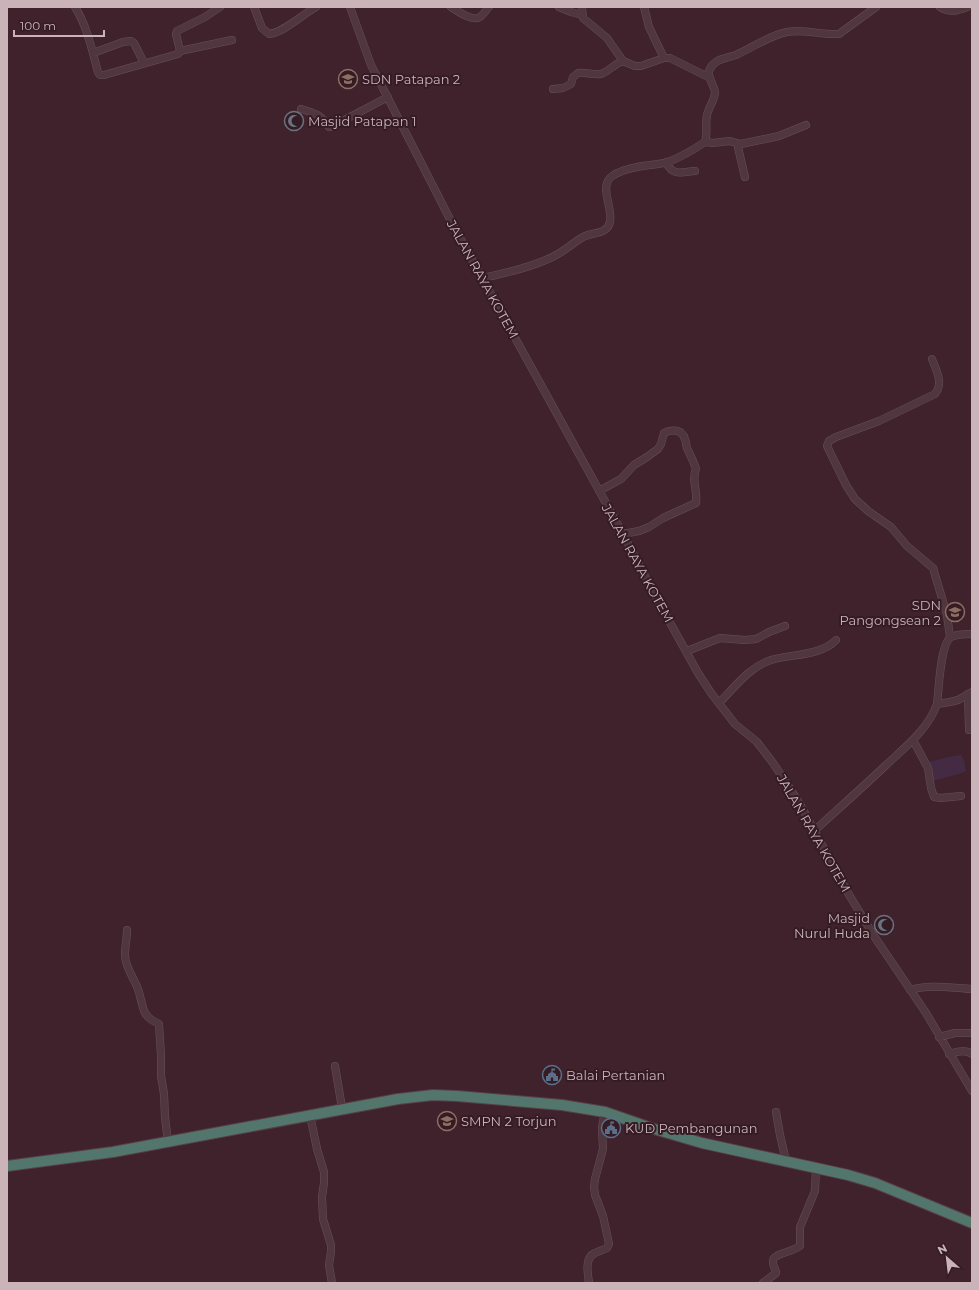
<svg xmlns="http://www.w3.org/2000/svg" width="979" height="1290" font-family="Montserrat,sans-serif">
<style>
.green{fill:#452a43}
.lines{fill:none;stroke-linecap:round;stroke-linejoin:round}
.minor-casing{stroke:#684f57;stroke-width:8}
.highway-casing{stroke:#583f47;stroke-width:12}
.minor{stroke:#50373f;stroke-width:7}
.highway{stroke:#53766c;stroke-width:10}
.labels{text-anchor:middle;stroke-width:4;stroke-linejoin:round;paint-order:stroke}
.poi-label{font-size:13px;fill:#cbb3ba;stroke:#351c24;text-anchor:start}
.street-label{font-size:13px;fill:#cbb3ba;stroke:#351c24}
</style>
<rect width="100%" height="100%" fill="#40222d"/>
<path class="green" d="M961,755l3,6 2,10 -4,2 -29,8 -5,-19 25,-6z"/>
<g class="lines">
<g class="minor-casing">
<path id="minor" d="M75,7c12,19 17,43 23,65l2,3h4l74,-21 2,-3 -4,-17 1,-3 28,-14 15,-10
M254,7l8,21 7,6c14,-1 34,-20 47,-27
M350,7l21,58 82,160 170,309 35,67 40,72 13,20 24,31 22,18 16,21 16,24 12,19 47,87 26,43 52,77 46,78
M451,7c6,4 22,15 29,10 4,-3 6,-7 9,-10
M559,7l12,5 11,3
M582,7l1,11 24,20 16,23 12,5h6l23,-8h6l40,20
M644,7l5,20 15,31
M940,7c10,6 17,4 27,0
M180,51l52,-11
M93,53l30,-11 8,-1 3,2 10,20
M553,89l10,-1 8,-4 2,-7 5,-4c7,-1 15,2 23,1 7,-2 13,-10 22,-13
M301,109c14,4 20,6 28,18h2l57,-30
M705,142l8,1 17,-2 10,3 6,-1 33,-7 27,-11
M737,143l8,34
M666,162c7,15 16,10 29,9
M483,278c24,-5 54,-12 75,-24 9,-5 16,-12 25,-17 9,-5 24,-2 27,-15 3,-13 -10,-34 0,-44 8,-8 29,-12 40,-13 6,-1 12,-1 18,-3 13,-5 25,-12 37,-20 3,-9 0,-18 2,-27 2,-9 8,-15 8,-23 -1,-7 -7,-13 -6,-21 1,-3 4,-7 7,-9 6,-4 14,-5 20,-7 16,-7 34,-20 51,-23 17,-3 34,3 52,2l37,-27
M932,359c4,11 12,24 3,35l-56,27 -43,16 -7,4 -2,5 19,39 9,14 13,12 23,16 16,19 26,22 14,47 3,22
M599,491l22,-12 13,-14 13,-8 11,-8 3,-5 3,-11c7,-4 18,-4 21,6 1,3 1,6 2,9 3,7 7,14 9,21 -5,11 2,22 0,34l-33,15 -14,9 -10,4 -16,3
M687,651l33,-13 25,2 11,-1 13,-7 16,-6
M968,694l1,36
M719,703c16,-16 30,-36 52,-43 20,-6 50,-4 65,-20
M937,704l13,-2 8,-2 14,-8
M913,740l15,28 3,20 3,9 7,1 20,-2
M815,830c23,-21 47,-42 70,-64 19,-18 43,-36 52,-62 2,-14 3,-60 14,-67 6,-3 14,-3 21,-3
M127,930c0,8 -2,16 -2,25 0,12 9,23 13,34 2,6 5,21 7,24 4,6 8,8 14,11l2,31v21l3,18 1,23 3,25
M910,990c20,-6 42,-2 62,-1
M939,1037l16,-4h17
M949,1054c8,-2 16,-5 23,0
M335,1066l7,42
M776,1112l4,23 6,26
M310,1115l7,34 7,23v11l-2,14 1,22 8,26v7l-2,13 3,18
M589,1283c-1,-9 -5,-25 6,-30 4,-2 8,-3 12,-5l2,-4 -6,-28 -8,-21 -1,-8 1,-8 8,-30 -1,-22 3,-15
M763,1283l13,-10c0,-4 -4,-8 -3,-12 0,-8 21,-9 27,-15v-19l15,-36 1,-23"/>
</g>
<g class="highway-casing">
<path id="highway" d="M7,1166l106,-14 285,-53 35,-4 24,1 105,9 43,7 46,16 51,15 146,32 27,8 97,40"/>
</g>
<use href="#minor" class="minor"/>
<use href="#highway" class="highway"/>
</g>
<defs>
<g id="school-ring" transform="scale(1)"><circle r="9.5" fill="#351c24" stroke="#8d6e63" stroke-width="1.5"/><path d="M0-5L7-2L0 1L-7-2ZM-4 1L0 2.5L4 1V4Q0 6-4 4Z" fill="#8d6e63"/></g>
<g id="mosque-ring" transform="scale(1)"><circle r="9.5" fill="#351c24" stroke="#6b7280" stroke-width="1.5"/><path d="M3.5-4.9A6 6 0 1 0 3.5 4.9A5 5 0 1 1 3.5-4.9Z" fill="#6b7280"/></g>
<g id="civic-ring" transform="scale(1)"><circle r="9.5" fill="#351c24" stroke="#5c6f8a" stroke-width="1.5"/><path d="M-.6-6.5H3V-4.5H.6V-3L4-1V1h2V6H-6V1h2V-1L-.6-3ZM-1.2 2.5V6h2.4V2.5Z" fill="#5c6f8a"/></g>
</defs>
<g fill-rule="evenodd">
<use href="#school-ring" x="348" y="79"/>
<use href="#mosque-ring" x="294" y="121"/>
<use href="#school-ring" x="955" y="612"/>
<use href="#mosque-ring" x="884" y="925"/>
<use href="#civic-ring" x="552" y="1075"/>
<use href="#school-ring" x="447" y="1121"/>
<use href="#civic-ring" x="611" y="1128"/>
</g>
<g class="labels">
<g class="poi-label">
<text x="362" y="84">SDN Patapan 2</text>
<text x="308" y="126">Masjid Patapan 1</text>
<text x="941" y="610" text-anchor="end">SDN<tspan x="941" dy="15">Pangongsean 2</tspan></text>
<text x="870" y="923" text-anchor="end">Masjid<tspan x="870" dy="15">Nurul Huda</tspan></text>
<text x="566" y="1080">Balai Pertanian</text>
<text x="461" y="1126">SMPN 2 Torjun</text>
<text x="625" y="1133">KUD Pembangunan</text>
</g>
<g class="street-label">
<text transform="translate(483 279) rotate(61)" y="5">JALAN RAYA KOTEM</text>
<text transform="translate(638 563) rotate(61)" y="5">JALAN RAYA KOTEM</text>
<text transform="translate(814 833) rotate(60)" y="5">JALAN RAYA KOTEM</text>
</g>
</g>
<rect width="979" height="1290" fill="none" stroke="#cbb3ba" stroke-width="16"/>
<g transform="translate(947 1258) rotate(332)" stroke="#351c24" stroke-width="3" paint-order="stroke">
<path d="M0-3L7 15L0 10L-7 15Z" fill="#cbb3ba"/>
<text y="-6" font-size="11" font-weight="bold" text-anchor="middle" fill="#cbb3ba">N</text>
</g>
<path d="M14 30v6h90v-6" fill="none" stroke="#cbb3ba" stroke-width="2"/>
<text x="20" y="30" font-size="12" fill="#cbb3ba" stroke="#351c24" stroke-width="3" paint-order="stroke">100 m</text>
</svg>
